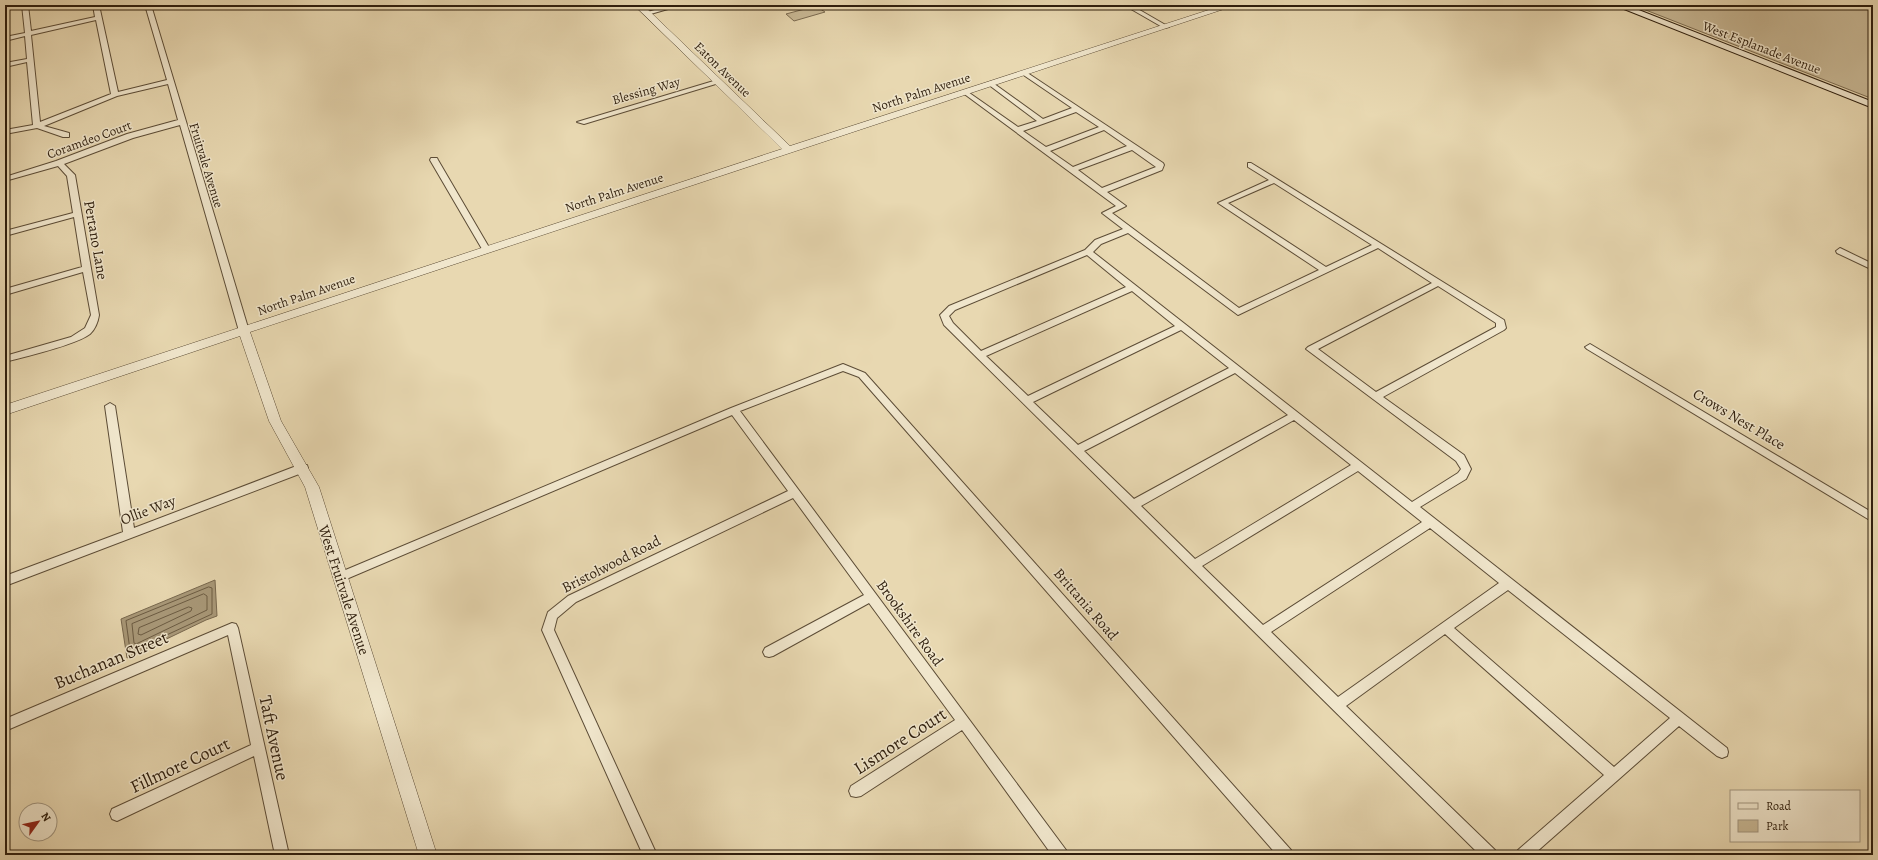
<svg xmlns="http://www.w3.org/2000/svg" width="1878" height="860" font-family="Alegreya,serif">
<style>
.green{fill:#c8b895;stroke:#7b6b51}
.water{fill:#a99979;stroke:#78684e}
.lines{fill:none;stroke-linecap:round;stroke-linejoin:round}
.shore{stroke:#6c5c43;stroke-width:1}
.minor-casing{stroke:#5c4c36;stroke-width:2}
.tertiary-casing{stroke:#5c4c36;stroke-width:1}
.secondary-casing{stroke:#2e1e0d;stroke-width:2}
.minor{fill:#f0e6cc;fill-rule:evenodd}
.tertiary{fill:#f0e6cc;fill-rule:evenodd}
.secondary{fill:#f0e6cc;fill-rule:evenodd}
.labels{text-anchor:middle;stroke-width:3;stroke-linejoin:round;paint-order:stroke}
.far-street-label{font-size:13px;fill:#2e1e0d;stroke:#f0e6cc}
.street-label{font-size:15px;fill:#2e1e0d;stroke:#f0e6cc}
.near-street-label{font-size:18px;fill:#2e1e0d;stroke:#f0e6cc}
</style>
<rect width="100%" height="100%" fill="#e8d8b1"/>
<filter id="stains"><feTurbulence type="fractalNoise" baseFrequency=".005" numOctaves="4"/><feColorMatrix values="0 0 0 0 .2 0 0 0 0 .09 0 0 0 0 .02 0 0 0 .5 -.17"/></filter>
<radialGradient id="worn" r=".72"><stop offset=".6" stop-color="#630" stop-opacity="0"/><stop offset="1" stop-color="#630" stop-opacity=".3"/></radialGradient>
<path class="green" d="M1635,5h238v94l-235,-92z
M816,6l9,6 -31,9 -8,-7z"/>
<path class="water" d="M215,580l2,36 -11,4 -79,38 -6,-39z"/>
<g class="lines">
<path class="shore" d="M209,587l3,1v26l-80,37 -2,-1 -4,-29z
M204,594l3,2v14l-71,34 -2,-1 -2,-19z
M189,607l3,1 -1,3 -50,24 -3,-1 1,-6z"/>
<g class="minor-casing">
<path id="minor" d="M22,5h6l3,26 64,-14 -2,-12h6l19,87 49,-12 -22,-75h6l98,326 -2,2 -3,1 -5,-3 -59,-206 -47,13 -69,26 11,11 24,140c-1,7 -4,14 -9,19 -14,11 -66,23 -85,28v-6l66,-19 14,-9 6,-13 -8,-43 -78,23v-6l77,-22 -8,-50 -69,19v-5l68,-18 -6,-37 -9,-10 -53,15v-4l51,-16 71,-27 51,-14 -10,-36 -51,12 -73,30 25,7v4h-6l-26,-9 -32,6v-4l28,-5 -6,-63 -22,5v-4l22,-4 -2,-23 -20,5v-4l20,-4zM96,20l15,74 -71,28 -9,-87z
M672,5h10l-35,10 -3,-2z
M1124,5h7l38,22 -5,1z
M1022,72h4l137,91 1,2 -2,5 -55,22 19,14 -14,7 127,95 80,-38 -101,-67 51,-23 -21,-13v-4h3l253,157 2,8 -2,2 -121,67 81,58 7,14 -5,10 -46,28 307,241 1,4 -1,4 -5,2 -5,-2 -38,-30 -146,129h-17l2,-5 86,-75 -159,-141 -99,72 149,144 2,5h-17l-536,-530 -4,-10 9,-9 136,-56 10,-10 28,-11 -21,-16 14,-7 -153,-113 5,-1 50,35 19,-6 -48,-36v-2h4l50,36 29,-11 -50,-34zM1076,112l23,15 -53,20 -23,-16zM1104,130l23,16 -54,21 -23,-16zM1132,150l24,17 -54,21 -24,-18zM1274,183l98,62 -46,22 -98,-64zM1128,233l110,82 140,-67 54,35 -124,64 -2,2 150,112 5,8 -3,4 -46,29 -319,-250 8,-8zM1087,255l39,32 -145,64 -28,-28 -4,-7 6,-6zM1438,286l58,37v4l-120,65 -58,-43zM1132,291l43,35 -147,70 -42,-40zM1181,330l48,38 -151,77 -45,-43zM1235,373l53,42 -154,84 -50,-48zM1294,420l57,45 -156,94 -54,-53zM1358,471l64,51 -159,103 -61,-59zM1430,528l69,55 -161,114 -67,-65zM1508,590l162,128 -56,49 -160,-139z
M717,80l2,1v2l-135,41 -7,-2z
M431,158h6l1,2 52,89 -1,2h-6l-1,-2 -52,-89z
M1840,248l33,16v6l-36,-17 -1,-2z
M1590,344l283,169v9l-286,-173 -2,-2z
M843,364l22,9 426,477 2,5h-16l-418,-478 -16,-6 -103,40 326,439 2,5h-16l-90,-125 -101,66 -5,1 -5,-1 -2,-5 2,-5 104,-66 -86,-117 -96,53 -4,1 -4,-1 -2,-4 2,-4 99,-53 -71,-97 -217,104 -19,16 -3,12 103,225h-14l-101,-225 6,-18 20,-16 220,-105 -56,-76 -388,165 -4,2 -4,-2 -2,-3 2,-3 395,-166z
M110,403l5,3 19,122 165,-63h8l1,3 -1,3 -302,115v-10l118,-44 -18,-126z
M232,623l4,1 2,4 51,227h-14l-21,-99 -137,65 -5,-2 -2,-5 2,-5 139,-64 -23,-110 -223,96v-12z"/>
</g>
<g class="tertiary-casing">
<path id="tertiary" d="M634,5h9l147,141 434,-141h12l-986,327 31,89 38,66 118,368h-18l-114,-368 -36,-66 -29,-85 -235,79v-10l777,-256z"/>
</g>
<g class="secondary-casing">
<path id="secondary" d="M1614,5h12l247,97v6z"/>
</g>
<use href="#minor" class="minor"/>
<use href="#tertiary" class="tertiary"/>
<use href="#secondary" class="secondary"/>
</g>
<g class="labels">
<g class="far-street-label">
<text transform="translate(1762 47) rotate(21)" y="5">West Esplanade Avenue</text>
<text transform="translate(723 69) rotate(44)" y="5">Eaton Avenue</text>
<text transform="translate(646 90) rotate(-16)" y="5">Blessing Way</text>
<text transform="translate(921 92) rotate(-18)" y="5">North Palm Avenue</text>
<text transform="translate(89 139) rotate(-20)" y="5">Coramdeo Court</text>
<text transform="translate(207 165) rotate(73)" y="5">Fruitvale Avenue</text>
<text transform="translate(614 192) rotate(-18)" y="5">North Palm Avenue</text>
<text transform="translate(306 294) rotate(-19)" y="5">North Palm Avenue</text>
</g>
<g class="street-label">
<text transform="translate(96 240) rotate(80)" y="5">Pertano Lane</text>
<text transform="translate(1739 419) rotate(31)" y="5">Crows Nest Place</text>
<text transform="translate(148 510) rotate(-21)" y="5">Ollie Way</text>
<text transform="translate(611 564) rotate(-27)" y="5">Bristolwood Road</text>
<text transform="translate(344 590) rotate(72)" y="5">West Fruitvale Avenue</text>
<text transform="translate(1086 604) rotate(49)" y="5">Brittania Road</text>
<text transform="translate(910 623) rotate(54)" y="5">Brookshire Road</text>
</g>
<g class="near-street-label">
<text transform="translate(111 660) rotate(-23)" y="6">Buchanan Street</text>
<text transform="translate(274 738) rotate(78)" y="6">Taft Avenue</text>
<text transform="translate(900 741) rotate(-33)" y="6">Lismore Court</text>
<text transform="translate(180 765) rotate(-25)" y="6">Fillmore Court</text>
</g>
</g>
<rect width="1878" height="860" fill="none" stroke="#e8d8b1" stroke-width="20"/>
<rect x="6" y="6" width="1866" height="848" fill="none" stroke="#2e1e0d" stroke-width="2"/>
<rect x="10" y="10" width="1858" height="840" fill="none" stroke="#2e1e0d"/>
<rect x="1730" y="790" width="130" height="52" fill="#f0e6cc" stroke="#a29680"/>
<rect x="1738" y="803" width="20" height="6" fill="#f0e6cc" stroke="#a29680"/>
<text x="1766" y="810" font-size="12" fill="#2e1e0d">Road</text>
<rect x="1738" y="820" width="20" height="12" fill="#c8b895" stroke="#a29680"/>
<text x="1766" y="830" font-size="12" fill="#2e1e0d">Park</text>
<g transform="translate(38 822) rotate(57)"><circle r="19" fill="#f0e6cc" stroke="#a29680"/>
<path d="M0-3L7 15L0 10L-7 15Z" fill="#8f2418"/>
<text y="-6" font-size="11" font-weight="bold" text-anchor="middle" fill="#2e1e0d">N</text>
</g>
<rect width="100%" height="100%" filter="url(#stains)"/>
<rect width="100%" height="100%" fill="url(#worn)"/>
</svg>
